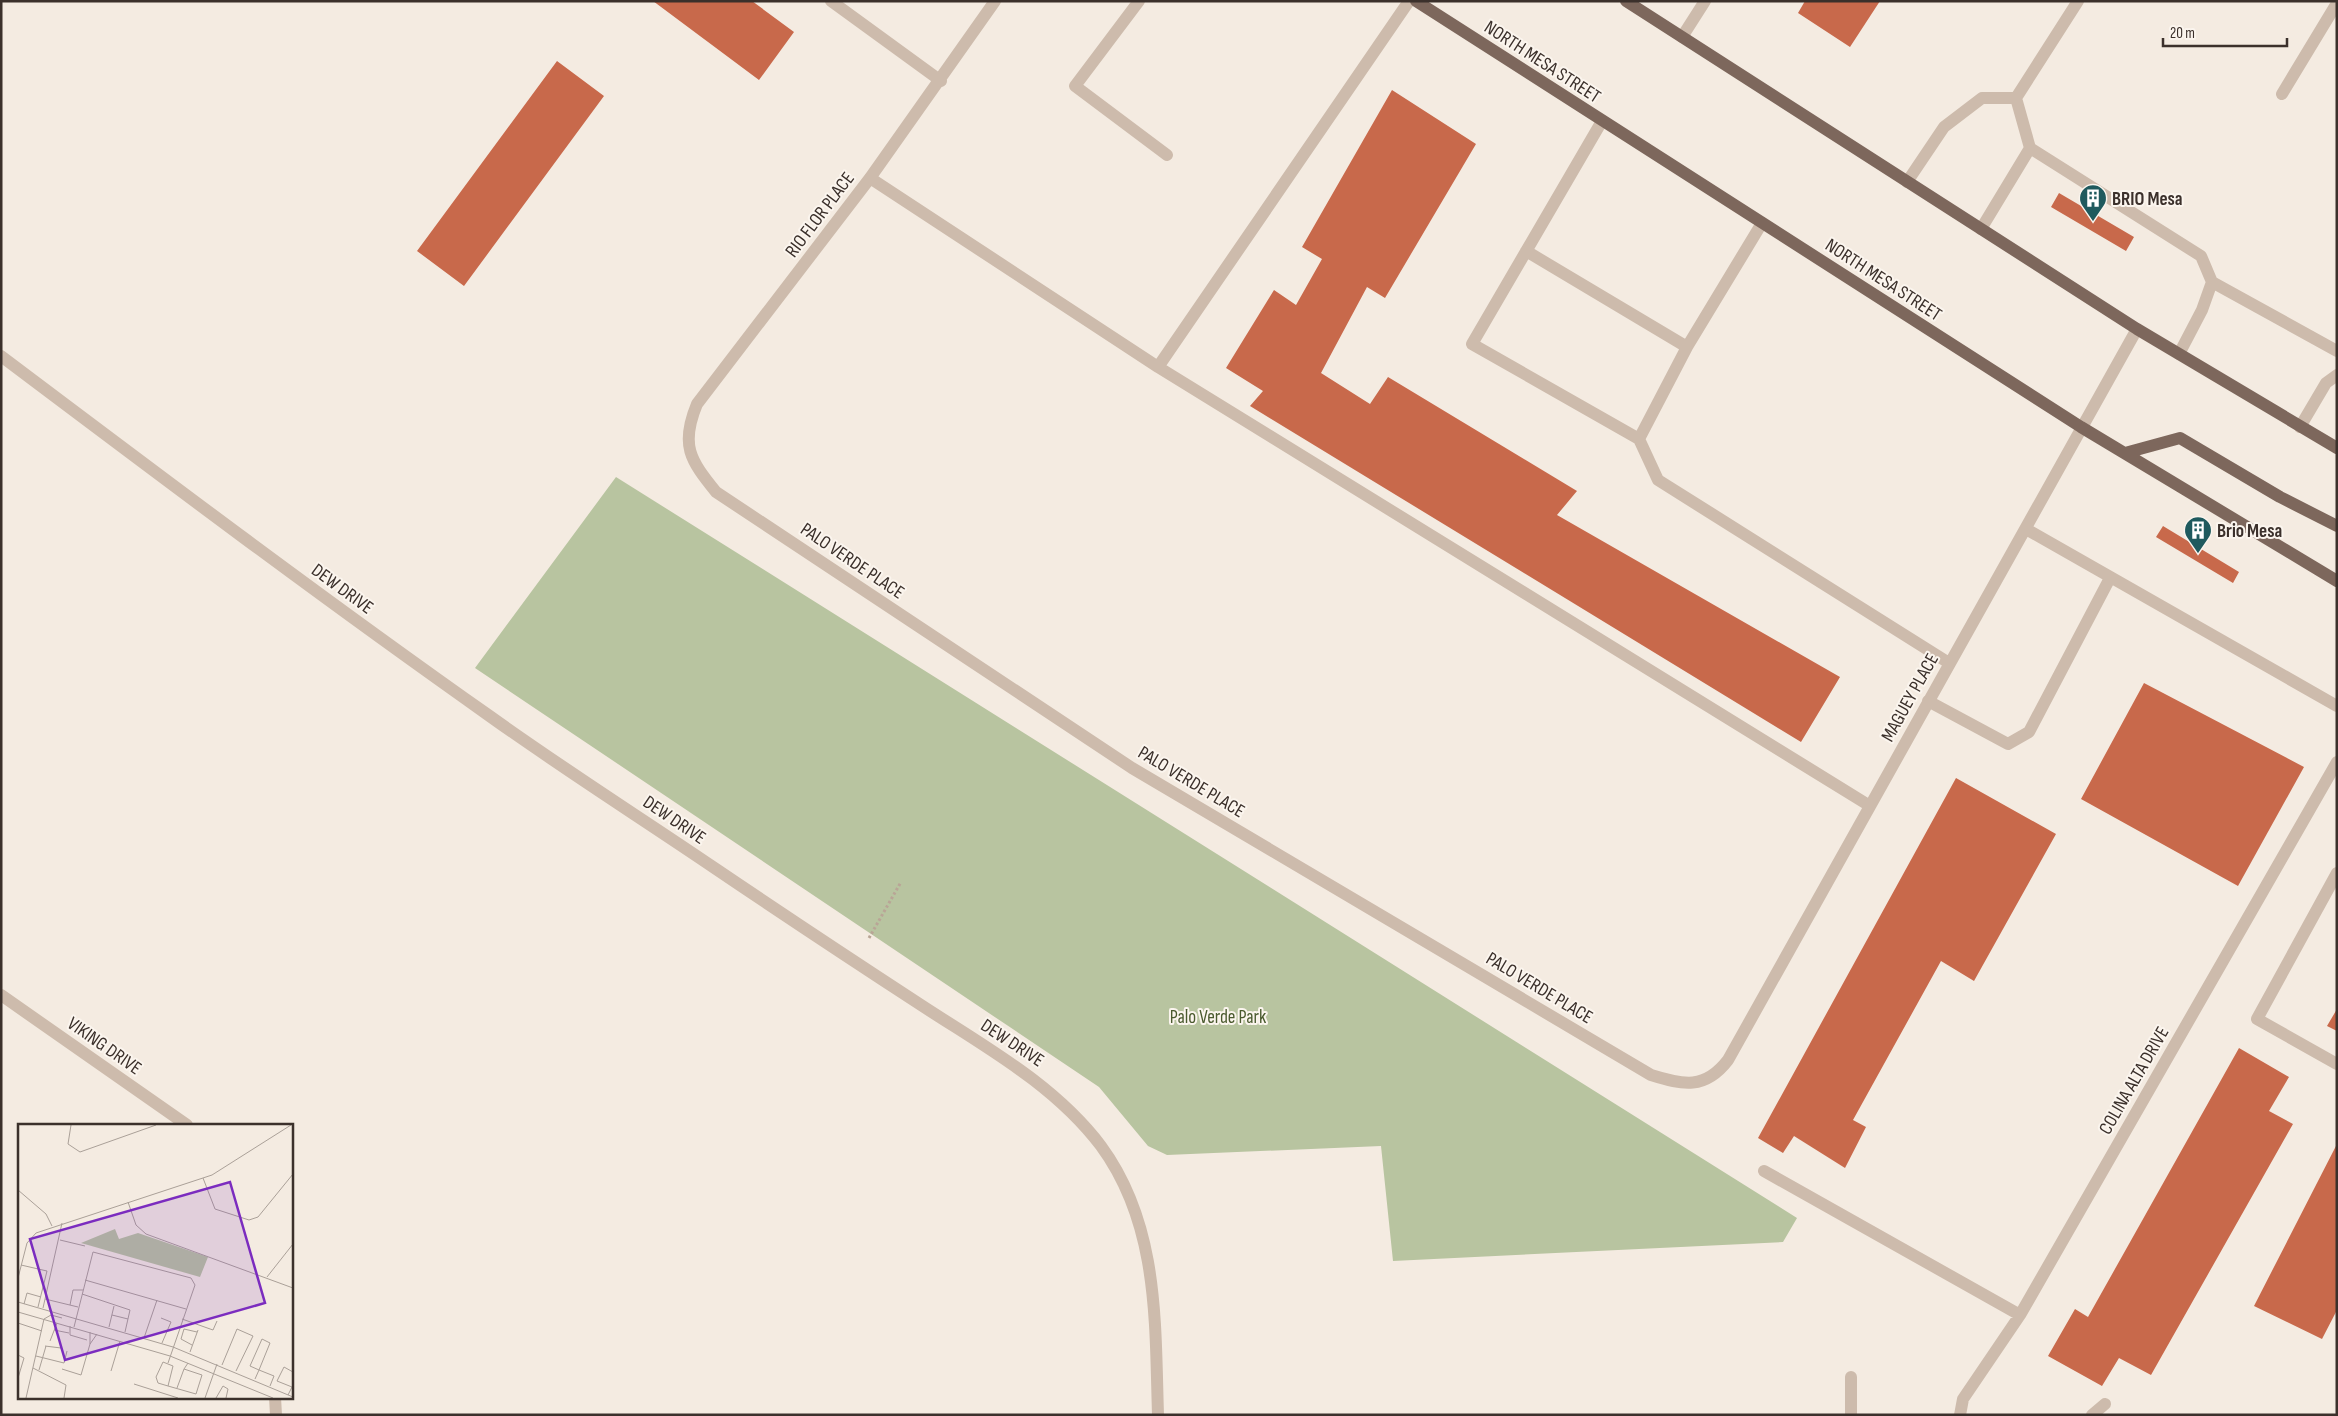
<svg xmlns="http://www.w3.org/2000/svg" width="2338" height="1416" font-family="'Sofia Sans Condensed',sans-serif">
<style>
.green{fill:#b8c4a0}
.building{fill:#c8694b}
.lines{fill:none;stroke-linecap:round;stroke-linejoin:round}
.path{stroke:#b9a596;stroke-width:3;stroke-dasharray:2.5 2.5;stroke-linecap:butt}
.minor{stroke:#cdbbac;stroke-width:12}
.major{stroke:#7d675c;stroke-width:12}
.labels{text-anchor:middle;stroke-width:4;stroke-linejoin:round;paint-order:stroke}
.street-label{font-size:19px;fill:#3b302b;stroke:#fbf5ee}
.poi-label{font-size:19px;font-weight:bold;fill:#3b302b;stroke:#fbf5ee;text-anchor:start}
.park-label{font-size:19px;fill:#4a5a2e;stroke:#fbf5ee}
.inset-road{fill:none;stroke:#aaa098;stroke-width:1}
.view{fill:#7b2cbf;fill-opacity:0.15;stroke:#7b2cbf;stroke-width:2.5}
.inset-edge{fill:none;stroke:#3b302b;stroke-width:2.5}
</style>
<rect width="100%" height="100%" fill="#f4ebe1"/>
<path class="green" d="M616,477l1181,741 -14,24 -390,19 -12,-115 -214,9 -19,-9 -49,-59 -624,-419z"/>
<path class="building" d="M653,1h99l42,31 -35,48z
M1805,1h75l-30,46 -52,-34z
M557,61l47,35 -140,190 -47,-35z
M1392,90l84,54 -91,154 -18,-11 -46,86 49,31 18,-27 189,114 -20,24 283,162 -39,65 -551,-336 13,-15 -37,-23 48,-78 22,15 26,-46 -20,-12z
M2059,193l75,44 -8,14 -75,-44z
M2163,526l76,46 -6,11 -77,-46z
M2144,683l160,84 -66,119 -157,-87z
M1956,778l100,56 -82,147 -33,-20 -88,159 13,7 -21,41 -51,-32 -11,17 -25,-15z
M2337,1009v22l-10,-5z
M2239,1048l50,29 -20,34 24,13 -142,251 -32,-17 -17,28 -54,-30 27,-47 13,8z
M2337,1144v166l-15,29 -68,-33z"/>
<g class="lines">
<path class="path" d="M869,938l32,-56"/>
<path class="minor" d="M831,1l110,80
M995,1l-125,177 -173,226c-17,41 -7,56 19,88l416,276 519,307c32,10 54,15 77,-15l409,-731
M1139,1l-64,85 92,69
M1682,37l23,-36
M2282,94l55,-91
M2016,98l62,-97
M1602,121l-130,223 167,95 19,41 291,183
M2030,148l171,108 11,26 -10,28 -23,44
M870,178l288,189 712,439
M1907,182l37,-55 38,-29h34l14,50 -49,81
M1526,251l161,96
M2212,282l125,69
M1,356c162,122 324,244 490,361 74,53 150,101 225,152 68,46 136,91 205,136 64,42 133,79 180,141 58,79 54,176 57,269
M1158,367l251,-366
M2300,427l26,-44 11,-8
M1639,439l48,-92 75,-124
M2026,529l311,177
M1928,701l80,43 21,-12 81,-154
M2337,873l-80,146 80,45
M1,995l186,130
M1764,1171l256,144
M275,1397l1,18
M1851,1415v-38
M1960,1415l3,-16 57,-84 317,-553
M2092,1415l13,-11"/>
<path class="major" d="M1416,1l665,426 256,154
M1626,1l511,328 200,119
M2125,453l55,-15 100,59 57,29"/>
</g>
<defs>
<g id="building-pin" transform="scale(1.4375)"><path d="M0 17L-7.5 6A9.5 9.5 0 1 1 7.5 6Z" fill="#1f5a5e" stroke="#fbf5ee"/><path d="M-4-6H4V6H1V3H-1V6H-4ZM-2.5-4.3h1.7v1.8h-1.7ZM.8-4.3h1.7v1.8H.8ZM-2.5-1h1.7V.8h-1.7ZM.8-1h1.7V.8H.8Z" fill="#fff"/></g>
</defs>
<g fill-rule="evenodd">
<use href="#building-pin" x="2093" y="198"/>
<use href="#building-pin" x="2198" y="530"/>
</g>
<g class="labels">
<g class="street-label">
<text transform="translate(1543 61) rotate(33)" y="7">NORTH MESA STREET</text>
<text transform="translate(819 214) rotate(-53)" y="7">RIO FLOR PLACE</text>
<text transform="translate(1884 279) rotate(33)" y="7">NORTH MESA STREET</text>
<text transform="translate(853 560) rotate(34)" y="7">PALO VERDE PLACE</text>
<text transform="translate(343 588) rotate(36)" y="7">DEW DRIVE</text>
<text transform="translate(1909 697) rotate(-61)" y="7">MAGUEY PLACE</text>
<text transform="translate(1192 781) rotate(31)" y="7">PALO VERDE PLACE</text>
<text transform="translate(675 819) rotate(34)" y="7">DEW DRIVE</text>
<text transform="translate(1540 987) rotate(31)" y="7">PALO VERDE PLACE</text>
<text transform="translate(1013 1042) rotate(33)" y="7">DEW DRIVE</text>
<text transform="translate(105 1045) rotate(35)" y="7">VIKING DRIVE</text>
<text transform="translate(2133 1080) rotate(-60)" y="7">COLINA ALTA DRIVE</text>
</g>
<g class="poi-label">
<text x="2112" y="205">BRIO Mesa</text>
<text x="2217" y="537">Brio Mesa</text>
</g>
<g class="park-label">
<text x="1218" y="1023">Palo Verde Park</text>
</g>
</g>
<g transform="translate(18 1124)">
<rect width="275" height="275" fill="#f4ebe1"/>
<path d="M97,105l4,10 19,-6 70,24 -8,20 -119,-34z" fill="#b8c4a0"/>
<path class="inset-road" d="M53,1l-3,19 12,8 76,-27M185,54l12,31 34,11 9,-3 35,-43M0,66l28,24 6,12M110,78l8,23 10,9 147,54M42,116l25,6M3,141l26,6 -9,36M249,153l26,-33M0,154l9,-35 9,-10 176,-58 79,-50M67,156l101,29M64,170l48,16 -5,22M27,175l33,8M0,178l155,45 120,50M6,180l3,-11 14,4M52,181l3,-15h10M25,184l19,-85M0,188l152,44 103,42M94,191l16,4M143,194l10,4 -9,21M26,195l7,-4 11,3M164,195l31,11 4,-9M0,199l24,8M52,202v9l17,5M56,203l19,-75 98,26 4,7 -27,78M91,203l5,-21M36,206l15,3M72,208v12l7,-10M126,214l13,-38M32,217l7,-18M174,221l-11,-6 3,-10 13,3M27,222l16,2M172,228l8,-22M0,231l6,3 -6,20M18,232l28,7 3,-12M145,238l10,4 -5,20 -10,-3 -2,-6zM204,241l15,-36 16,7 -17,35M15,244l33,17 -2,13M44,245l19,6 9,-31M21,246l7,-24M93,247l9,-30M237,255l4,-9 -9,-4 12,-27 8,4 -11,27 15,6 -4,10M116,260l44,14M150,262l28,8 6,-19 -18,-6 4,-6M159,264l7,-19M270,271l4,-8 -15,-6 7,-14 9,5M8,274l18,-79M187,274l12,-34M198,274l7,-12 5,3 -2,9"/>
<path class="view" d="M212,58l35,121 -200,57 -35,-121z"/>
<rect width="275" height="275" class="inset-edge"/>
</g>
<rect width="2338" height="1416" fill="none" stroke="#3b302b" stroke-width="5"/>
<path d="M2163 38v8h124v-8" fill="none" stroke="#3b302b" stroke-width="2.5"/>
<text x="2170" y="38" font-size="15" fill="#3b302b" stroke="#fbf5ee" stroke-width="4" paint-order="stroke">20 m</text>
</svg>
